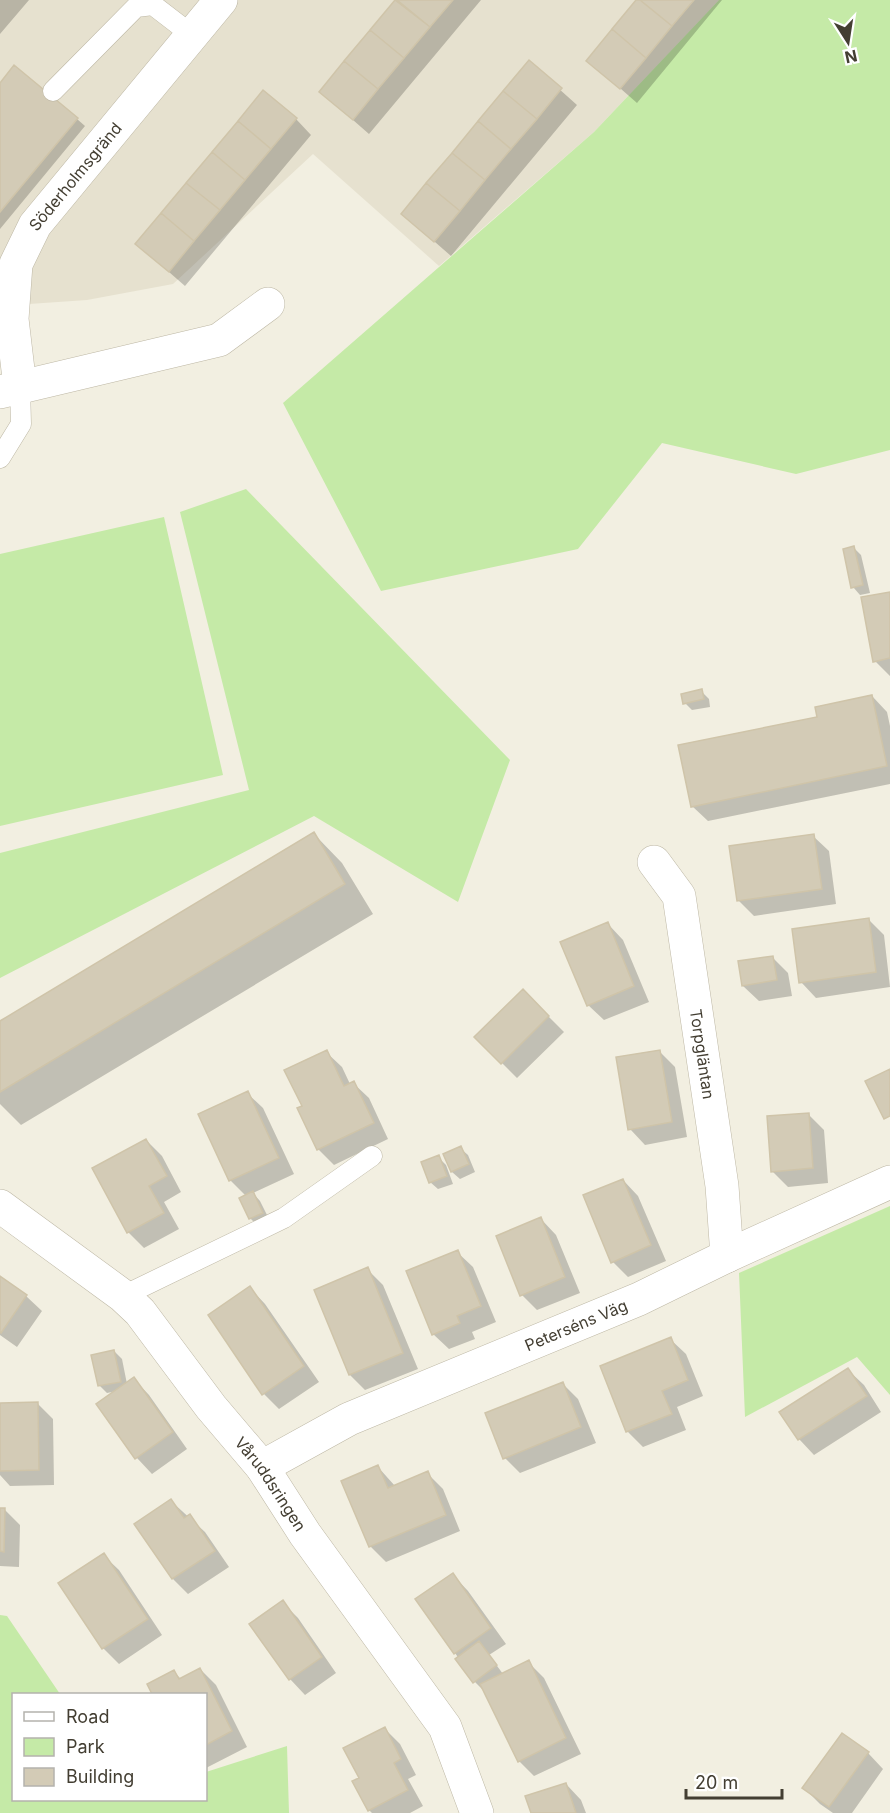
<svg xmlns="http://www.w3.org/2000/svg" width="890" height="1813" font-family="Inter,sans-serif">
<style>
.residential{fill:#e6e1cf}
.green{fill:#c5eaa7}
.shadow{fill:#0003}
.building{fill:#d3cbb6;stroke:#cfc4a9;stroke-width:1.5}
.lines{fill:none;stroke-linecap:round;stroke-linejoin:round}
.lane-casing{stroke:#bdb7a4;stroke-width:21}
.street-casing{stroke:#bdb7a4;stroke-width:34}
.lane{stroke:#fff;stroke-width:20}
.street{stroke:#fff;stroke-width:33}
.labels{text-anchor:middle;stroke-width:5;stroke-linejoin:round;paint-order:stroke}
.street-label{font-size:16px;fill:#433e32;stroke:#fff}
</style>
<rect width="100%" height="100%" fill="#f2efe1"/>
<path class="residential" d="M0,0h719l-125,132 -155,134 -126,-112 -140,130 -86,16 -87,6z"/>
<path class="green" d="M719,0h171v450l-94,24 -134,-31 -84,106 -197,42 -98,-188 311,-271z
M246,489l264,271 -52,142 -144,-86 -314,162v-125l249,-63 -69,-278z
M164,517l59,258 -223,51v-272z
M890,1206v189l-33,-38 -112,60 -6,-144z
M0,1615l7,1 53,78h-46v106h192v-28l81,-26 2,67h-289z"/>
<path class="shadow" d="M0,0h29l-29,34z
M397,0h84l-112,134 -48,-42z
M638,0h84l-85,103 -49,-43z
M529,62l48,43 -126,151 -48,-42z
M0,85l77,34 8,7 -85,103z
M296,119l15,16 -126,151 -48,-42z
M854,548l7,7 9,38 -10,2 -7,-8z
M890,593v83l-15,-15z
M701,691l8,8 1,8 -18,3 -7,-7z
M872,696l15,16 3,14v58l-182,37 -16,-15 127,-88z
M314,834l28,29 31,51 -352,211 -21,-21v-81z
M813,836l16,15 7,53 -82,12 -16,-16z
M868,919l16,16 6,52 -74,11 -15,-16z
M608,924l15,16 26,62 -45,18 -16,-15z
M772,957l16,16 4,23 -33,5 -16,-15z
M523,991l41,41 -47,46 -41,-41z
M659,1051l16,16 12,70 -42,8 -15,-16z
M326,1052l16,15 8,17 3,-1 16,15 19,41 -54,26 -16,-16 -14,-42z
M247,1093l16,15 31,66 -41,19 7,8 10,20 -12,5 -8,-8 -4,-22 -16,-16 -30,-65z
M809,1115l15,15 4,53 -40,4 -16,-16z
M146,1140l16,16 19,36 -17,10 15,27 -35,19 -16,-16z
M460,1148l8,7 7,17 -15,7 -8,-7 -7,-17z
M438,1157l8,8 7,19 -15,5 -8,-7z
M623,1180l15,16 28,65 -38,16 -15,-15z
M541,1219l15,16 24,58 -43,17 -15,-15z
M457,1252l16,15 23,55 -24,10 3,7 -26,10 -16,-15z
M367,1269l16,16 35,84 -53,21 -15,-15z
M0,1278l26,18 16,15 -25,36 -17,-12z
M250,1288l15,16 54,78 -40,27 -15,-15z
M670,1339l16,15 17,42 -26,11 9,23 -43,17 -15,-15 -26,-65z
M114,1351l8,8 5,25 7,-5 15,16 38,54 -35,25 -15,-16 -39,-53 19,-14 -10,2 -7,-7 -7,-30z
M848,1370l16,15 17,27 -67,43 -15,-16 -18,-27z
M563,1384l15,15 18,44 -76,30 -15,-15z
M0,1404h38l15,15 1,66 -44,1 -10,-11z
M378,1467l17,19 32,-13 16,16 17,42 -74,31 -16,-16z
M171,1501l34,31 24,35 -41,27 -15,-15 -37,-54z
M0,1509l5,1 15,15 -1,42 -19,-1z
M103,1555l16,15 43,65 -43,29 -16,-16z
M453,1575l15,16 38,53 -17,11 14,19 25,-12 16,16 37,76 -47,22 -15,-15 -35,-73 -2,1 -7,-7 -20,-29z
M282,1602l16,16 38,55 -31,22 -15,-16z
M200,1669l16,16 31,62 -41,21v-74h-52l-5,-9 25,-13 7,7z
M385,1729l15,15 16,31 -8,4 15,27 -13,7h-38l-3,-3 -8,-31z
M868,1753l15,16 -31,44h-19l-13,-9 -16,-16z
M566,1784l15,16 5,13h-53z"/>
<path class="building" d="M395,0l35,27 -26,31 -34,-28z
M397,0h56l-23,27z
M636,0h4l32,26 -26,32 -34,-29z
M640,0h54l-22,26z
M612,29l34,29 -26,31 -34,-28z
M370,30l34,28 -26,31 -34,-28z
M529,60l33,28 -25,31 -34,-28z
M344,61l34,28 -25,31 -34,-28z
M14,65l64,53 -78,94v-129z
M263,90l34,28 -26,31 -33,-28z
M503,91l34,28 -26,30 -33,-28z
M238,121l33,28 -26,31 -33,-28z
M478,121l33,28 -26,31 -33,-27z
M212,152l33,28 -25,30 -34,-27z
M452,153l33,27 -25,31 -34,-28z
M186,183l34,27 -26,31 -33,-28z
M426,183l34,28 -26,31 -33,-28z
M161,213l33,28 -25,31 -34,-28z
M854,546l9,39 -12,3 -8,-39z
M890,592v66l-17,4 -12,-65z
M702,689l2,10 -21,5 -2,-10z
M872,695l15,71 -196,41 -13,-62 139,-28 -2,-10z
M314,832l31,52 -345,208v-71z
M814,834l8,55 -85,12 -8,-55z
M869,918l7,54 -77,11 -7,-54z
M608,922l26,64 -47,20 -27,-64z
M773,956l4,24 -35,6 -4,-25z
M523,989l26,27 -48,48 -27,-27z
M327,1050l17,36 10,-5 20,42 -57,27 -20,-42 5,-2 -18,-36z
M660,1050l12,72 -44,8 -12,-73z
M890,1069v47l-6,3 -19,-38z
M248,1091l31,67 -50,23 -31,-67z
M809,1113l4,55 -42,4 -4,-56z
M146,1139l21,37 -18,10 15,27 -37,20 -35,-65z
M461,1146l8,18 -18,8 -8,-18z
M439,1155l8,21 -18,7 -8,-21z
M623,1179l28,66 -40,18 -28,-68z
M253,1191l10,22 -14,6 -10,-21z
M541,1217l24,60 -45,19 -24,-60z
M458,1250l23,56 -24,10 3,7 -28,12 -26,-64z
M368,1267l35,86 -54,22 -35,-85z
M0,1276l27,19 -26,38 -1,-1z
M250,1286l54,80 -42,29 -54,-80z
M671,1337l17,43 -26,11 10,23 -46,18 -26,-66z
M114,1350l7,32 -23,4 -7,-31z
M848,1368l19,28 -69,44 -19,-28z
M134,1377l39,55 -38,27 -39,-55z
M563,1382l18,45 -78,32 -18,-46z
M38,1402l1,68 -39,1v-68z
M378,1465l10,23 40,-17 18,44 -77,32 -28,-66z
M171,1499l13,19 6,-4 25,37 -43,28 -38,-55z
M0,1508h5l-1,44 -4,-1z
M104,1553l44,66 -46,30 -44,-66z
M453,1573l38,55 -37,26 -39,-55z
M283,1600l39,57 -33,23 -40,-56z
M479,1641l18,24 -24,18 -18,-24z
M529,1660l37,78 -48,24 -38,-78z
M200,1668l32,63 -26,14v-51h-54l-5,-10 27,-14 5,9z
M385,1727l16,32 -7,4 14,27 -40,21 -16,-30 7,-3 -16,-30z
M842,1733l27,19 -40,55 -27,-19z
M566,1783l10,30h-45l-6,-17z"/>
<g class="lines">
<g class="lane-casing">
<path id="lane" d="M53,91l83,-84 17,-2 39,30
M0,458l21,-34 -1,-37
M123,1296l161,-78 88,-62"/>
</g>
<g class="street-casing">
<g id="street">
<path id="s1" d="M20,387l-8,-68 4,-55 19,-39 186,-225"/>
<path d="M0,392l219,-52 49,-36"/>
<path id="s2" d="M654,862l25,34 43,290 5,70"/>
<path id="s3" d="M0,1206l123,90 17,16 71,95 51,60 43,67 140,193 32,86"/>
<path id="s4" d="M262,1467l87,-48 290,-120 88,-43 163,-74"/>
</g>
</g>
<use href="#lane" class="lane"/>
<use href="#street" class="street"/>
</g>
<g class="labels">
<g class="street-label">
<text dy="6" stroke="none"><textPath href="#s1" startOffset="230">Söderholmsgränd</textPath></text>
<text dy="6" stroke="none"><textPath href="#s2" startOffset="202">Torpgläntan</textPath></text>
<text dy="6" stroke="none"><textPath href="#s4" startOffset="345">Peterséns Väg</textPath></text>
<text dy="6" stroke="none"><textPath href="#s3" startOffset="392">Våruddsringen</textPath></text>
</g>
</g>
<rect x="12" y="1693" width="195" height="108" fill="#ffffff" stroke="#b4b2ad" stroke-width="1.5"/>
<rect x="24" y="1712" width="30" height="9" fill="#ffffff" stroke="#b4b2ad" stroke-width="1.5"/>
<text x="66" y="1723" font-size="18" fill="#433e32">Road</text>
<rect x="24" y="1738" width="30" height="18" fill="#c5eaa7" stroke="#b4b2ad" stroke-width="1.5"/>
<text x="66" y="1753" font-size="18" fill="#433e32">Park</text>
<rect x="24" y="1768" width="30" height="18" fill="#d3cbb6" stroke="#b4b2ad" stroke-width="1.5"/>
<text x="66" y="1783" font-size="18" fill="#433e32">Building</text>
<g transform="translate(848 42) rotate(168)" stroke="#ffffff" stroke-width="4.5" paint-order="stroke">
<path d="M0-4.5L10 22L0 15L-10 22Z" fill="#433e32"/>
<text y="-9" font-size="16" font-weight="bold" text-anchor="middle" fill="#433e32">N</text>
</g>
<path d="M686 1789v9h96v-9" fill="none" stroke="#433e32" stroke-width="3"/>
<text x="695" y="1789" font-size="18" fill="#433e32" stroke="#ffffff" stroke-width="4.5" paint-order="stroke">20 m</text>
</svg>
